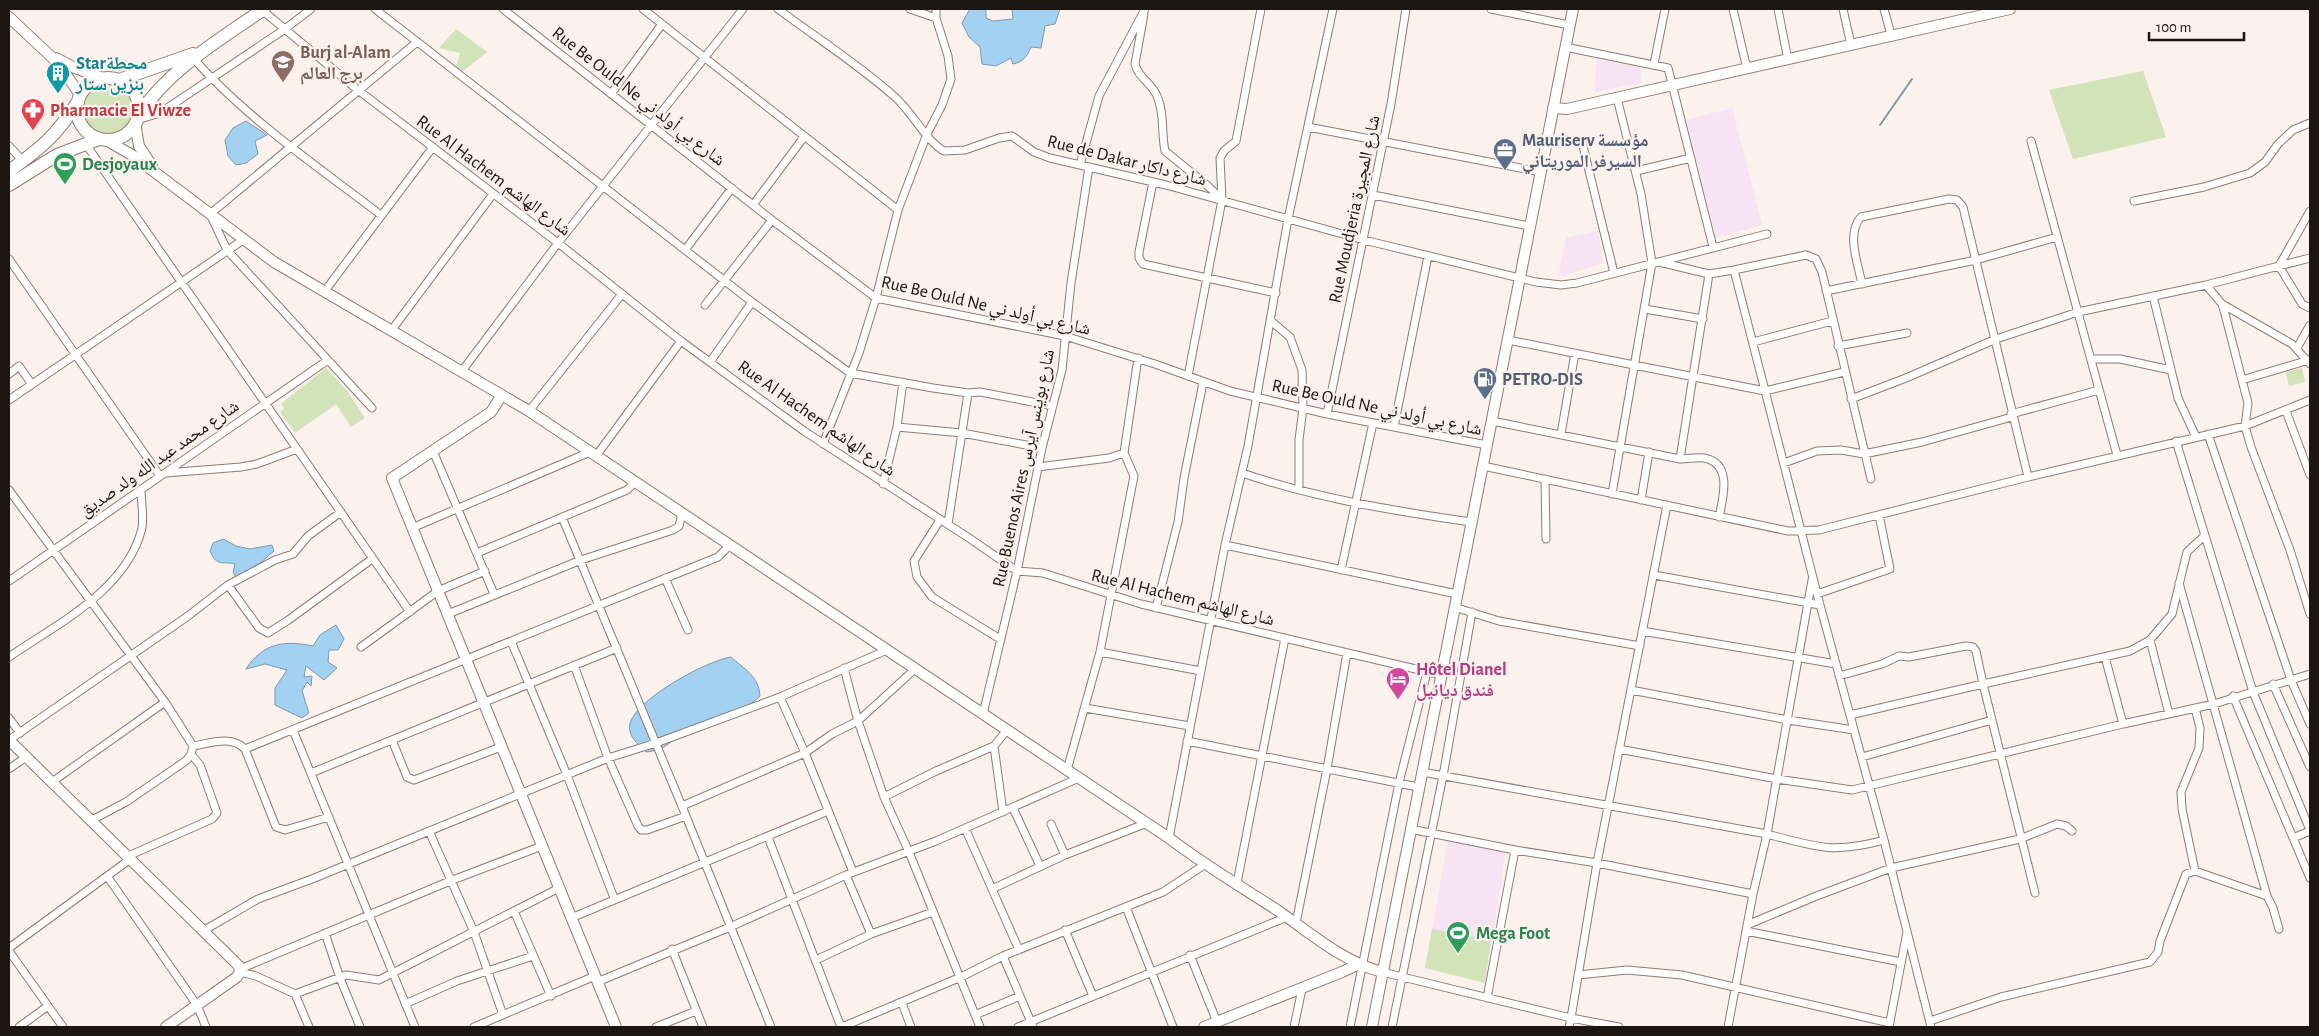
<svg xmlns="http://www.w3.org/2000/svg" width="2319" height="1036" font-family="'Alegreya Sans','Noto Naskh Arabic',sans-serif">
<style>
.commercial{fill:#f6e3f3}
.green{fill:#d2e2b9}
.water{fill:#a2d1f2;stroke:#7a99af}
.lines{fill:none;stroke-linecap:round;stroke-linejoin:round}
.stream{stroke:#7a99af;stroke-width:2}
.street-casing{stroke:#917b72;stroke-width:9}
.secondary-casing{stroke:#917b72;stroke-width:12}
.highway-casing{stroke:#917b72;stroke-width:14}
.street{stroke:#fff;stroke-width:7}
.secondary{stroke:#fff;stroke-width:10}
.highway{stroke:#fff;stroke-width:12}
.labels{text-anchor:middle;stroke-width:4.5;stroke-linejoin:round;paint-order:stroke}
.education-label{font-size:18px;font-weight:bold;fill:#785e54;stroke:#fbf1ed;text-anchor:start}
.culture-label{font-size:18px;font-weight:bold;fill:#0d838f;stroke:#fbf1ed;text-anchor:start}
.street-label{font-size:18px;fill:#1d1512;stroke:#fbf1ed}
.health-label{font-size:18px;font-weight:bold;fill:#be3a42;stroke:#fbf1ed;text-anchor:start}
.service-label{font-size:18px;font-weight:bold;fill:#4e5e75;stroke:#fbf1ed;text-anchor:start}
.leisure-label{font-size:18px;font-weight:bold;fill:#27864d;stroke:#fbf1ed;text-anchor:start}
.hotel-label{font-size:18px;font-weight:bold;fill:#b23c85;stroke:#fbf1ed;text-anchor:start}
</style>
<rect width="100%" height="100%" fill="#fbf1ed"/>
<path class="commercial" d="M1596,60l44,7 1,16 -46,9z
M1732,108l30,117 -46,13 -30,-118z
M1598,231l5,32 -45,14 8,-39z
M1448,841l58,10 -20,128 -61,-11z"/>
<path class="green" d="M456,29l31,23 -35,28 8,-27 -21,-5z
M2143,71l23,66 -93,22 -24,-69z
M78 107a29 29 0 1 1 58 0a29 29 0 1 1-58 0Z
M326,368l24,26 -11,8 11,-7 15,23 -14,9 -15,-23 -41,29 -15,-21 4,-3 -3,-5z
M2302,368l3,14 -16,4 -3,-14z
M1432,929l59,11 -6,43 -60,-15z"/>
<path class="water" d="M970,9h16v9l7,3 20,-2 -1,-10h48l-5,15 -10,2 -4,22 -10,-1c-4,10 -8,15 -18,17l-2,-6 -15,8 -14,-2 -2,-17 -11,-10 -7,-14z
M246,121l21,14 -12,6 3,13 -12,9 -10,2 -8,-9 -3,-16 8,-12z
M223,539l13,7 14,3 22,-4 2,6 -30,26 -7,2 -4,-7 2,-8c-13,-3 -18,3 -25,-13l3,-8z
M336,625l8,14 -6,11h-9l-1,12 9,6 -13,12 -18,-14 -2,11 8,-1 -1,10 -4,-4 -5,9 7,22 -7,5 -27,-13v-17l12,-18 -22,-6 -19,5c17,-26 38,-29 67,-23l7,-11z
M731,657c13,12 28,19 29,39 -11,11 -28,19 -43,23 -8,3 -16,2 -23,6 -21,10 -23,25 -48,27 -8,-8 -19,-16 -16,-29 8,-25 76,-62 101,-66z"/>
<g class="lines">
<path class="stream" d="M1880,125l32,-46"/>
<g class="street-casing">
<path id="street" d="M375,9l377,293 98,71 83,15 35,5 12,-1 73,14
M503,9l269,211 104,78 189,38 90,28 75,27 97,23 160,31
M643,9l255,201
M778,9c39,29 81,56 117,88 18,16 31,44 49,54l21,-1 34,-12 13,-2 22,16 16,6 116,27 198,55 172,42 25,3 16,-2 190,-49
M910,9l26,9
M1491,9l78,16
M1733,9l14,60
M1778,9l10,51
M1843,9l8,36
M1884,9l7,26
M262,10l96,80 200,153 123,98 123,90 165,107 48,33 26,2 98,31 300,71
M1144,14l-9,50c3,14 17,19 22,32 8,18 4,37 8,55l43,35 14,14
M1565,47l103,21 45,179
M193,58c54,61 124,108 188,157
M1654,64l11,-55
M611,94l51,-70
M137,120l23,-7 125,-84 26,-20
M1308,127l233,45
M1547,140l31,3 5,3 31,127
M2031,141l86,314
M85,143l325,469
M9,146l14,15
M1080,165l19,-69 46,-87
M1636,171l55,-13
M1153,182l-14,70v6l4,6 133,29
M1373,195l156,31
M2134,201l70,-14 46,-14 15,-11 13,-18 15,-14 17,-7
M753,205l51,-68
M2310,211l-31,55 23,38 8,4
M685,250l47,-62
M9,259l151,217
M1659,262l50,12 25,-4 86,335 64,235 47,187
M1734,270l72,-15 10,4 6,13 49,207
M1862,284c-4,-20 -16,-51 -1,-67l88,-18 8,1 6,7 65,270
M2206,285l16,19 3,10 23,89 -3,23 6,21 39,103 20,64
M1826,291l150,-31 81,-23
M324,292l109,-145
M2153,296l25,102 18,39
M2222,304l70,40 18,20
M705,305l67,-85
M1645,309l58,10
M1271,321l19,16 12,33 1,38 -4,32v49
M391,331l102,-137
M1508,340l257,51 79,-19
M1753,342l79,-21
M1838,346l69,-13
M2297,348l13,-23
M2091,359h29l51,11
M710,362l42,-60
M462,371l96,-128 185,-234
M9,374l10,-8 12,17
M1188,376l34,-176 -2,-42 4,-7 12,-10 25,-132
M2242,380l67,-20
M1851,399l55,-21 90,-39 82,-27 128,-27 104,-27
M9,400l234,-160
M372,408l-145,-158 -17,-36 207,-172
M529,411l93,-117
M2286,411l24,64
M1327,414l64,-310 15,-95
M2011,414l88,-24
M1492,421l188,38c8,0 17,-2 24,-1 29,5 19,40 15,59
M897,427l6,-45
M1394,427l34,-171
M1561,434l14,-81
M2208,434l83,246 19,44
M2176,441l77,251 57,138
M823,444l36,-91 17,-55 22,-88 29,-76 15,-29 9,-26 -3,-23 -12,-38v-9
M433,451l61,143
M596,456l85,-115
M1680,459l29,-185
M1784,463l33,-12 24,-1 23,4 58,-12 90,-25
M1483,466l305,65 31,-1 209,-53 217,-51 65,-26
M1038,467l71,-9 15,-5
M166,473l75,-6 16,-3 40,-15
M1242,473c73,25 152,38 229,49
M1545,479l1,60
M883,484l14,-57 65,6 80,15
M9,490l156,212 28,44 -2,8 -4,6 -61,42 -36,19
M1612,494l40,-231 -11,-69 -24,-96
M1641,500l8,-48
M562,517l124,299 85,211
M940,520l-26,41 3,16 15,20 68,42
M948,524l20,-131
M412,528l178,-76
M1225,545l232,49
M477,553l150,-63 8,-8
M1341,570l32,-147
M1654,575l166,30
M665,578l23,52
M9,581l319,-221
M2179,583l88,313
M228,585l31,43 9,5 19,-12 85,-62
M1817,594l73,-25 -11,-54
M1454,607l45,14 141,25
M1156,608l22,-86 6,-44 19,-95
M448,614l133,-54 92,-30 6,-4 3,-13
M1642,631l194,33
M2150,640l19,74
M511,641l56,134 47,123
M361,647l77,-56 47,-20
M1100,652l34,-176 -10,-23 14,-95
M9,657c48,-33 118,-67 133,-129 2,-12 -1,-27 -1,-39
M2105,657l18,67
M574,665l34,93 30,68 3,4h6l39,-14
M844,668l14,53 26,76 25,55 71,175
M1839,676l43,-12 17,-8 10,1 57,-11 7,1 3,4 7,33 147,-33 20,-11 22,-26 15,-62 17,-16
M2273,684l37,83
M1631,690l157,30 66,10
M2233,696l77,182
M780,697l25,56 48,119
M1085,708l105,18
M2195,708l5,20 -1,20 -18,44 1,17 13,62
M983,714l34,-143 25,-123 20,-78 9,-87 18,-116
M1850,715l133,-31 52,209
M9,718l11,15
M293,730l122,297
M9,740l179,-124 40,-31 47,-25 18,-6 15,-18 33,-24
M392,740l15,37 7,3 87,-33
M1187,741l231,46
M193,746c18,-3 38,-11 52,3l31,78 9,3 44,-13
M994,746l9,66
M245,749l473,-192 12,-12
M1619,749l158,30 75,11 271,-66 91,-20 96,-30
M1862,757l130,-37
M9,769l17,-12
M1067,770l33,-118 101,19
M1422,772l345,62c49,13 67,20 117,6
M311,773l306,-125
M52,782l113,-80
M884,797l52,-26 58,-25 13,-16
M682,806l123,-53 27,-19 26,-13 57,-52
M1013,808l27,58
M1051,824l14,31
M965,828l54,122
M1410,829l105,21 82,13 156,31
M429,831l45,101 29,83
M768,837l73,190
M1169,838l56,-293 23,-99 40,-227 45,-210
M2293,838l17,-7
M126,857l86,-38 5,-6 -17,-48 -9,-11
M846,875l25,59
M107,876l90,129 9,22
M1237,883l48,-245
M992,889l73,-34 82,-32
M1126,907l47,120
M514,911l37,85
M571,918l257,-107
M1296,923l31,-154 20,-116
M1747,925l67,-28 77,-29 129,-29 37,-15 9,2 6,5
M1065,930l28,66
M203,931l55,-32 54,-20 296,-121 48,-15 124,-46 107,-47
M1746,931l155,31
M325,933l15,45 20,49
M9,948l120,-88
M672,949l31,78
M9,951l54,76
M1190,955l27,67
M1003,956l30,71
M816,960l55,-26 62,-22
M240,969l210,-88 92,-35
M240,972l16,4 39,18 51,-19 33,5 180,-92
M1382,972l189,46 26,-155 70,-358
M1578,975l49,-5 55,5 208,48
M597,982l133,-55 116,-52 90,-34 143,-63
M295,994l14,33
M1487,998l28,-148
M902,1003l9,24
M405,1004l52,-23 76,-25
M975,1015l45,-19
M1930,1021l71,-24 149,-35 8,-10 2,-11 26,-67 9,-3 72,25 6,12 6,21
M19,1027l29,-21
M474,1027l121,-51
M656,1027l40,-16
M842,1027l119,-50 42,-21 160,-64 41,-27
M1018,1027l269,-110
M1294,1027l8,-38
M1350,1027l49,-244 28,-111
M1392,1027l51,-251 29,-164
M1569,1027l2,-9 48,9
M1728,1027l25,-133 14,-60 45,-254
M1889,1027l18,-95"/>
</g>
<g class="secondary-casing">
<path id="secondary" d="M9,17l50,47 21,31
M56,58l19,10 28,10
M1553,108l14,1 443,-100
M135,123l4,23 13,20
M106,140l26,15 142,107 255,149 640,427c34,26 71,48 108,72 32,22 66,52 105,62
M502,395l-11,17 -99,66 224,549
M9,740l230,226 1,6 -3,5 -71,50
M1204,1027l138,-55 17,-8
M1372,1027l201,-1018"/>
</g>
<g class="highway-casing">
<path id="highway" d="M77 109a31 31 0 1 1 62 0a31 31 0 1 1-62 0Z
M119,80l74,-26
M138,116c31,-47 81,-76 126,-107
M9,171c31,-22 48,-36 68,-68
M9,185l48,-30 42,-16"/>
</g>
<use href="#street" class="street"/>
<use href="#secondary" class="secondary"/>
<use href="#highway" class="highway"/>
</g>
<defs>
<g id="school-pin" transform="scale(1.25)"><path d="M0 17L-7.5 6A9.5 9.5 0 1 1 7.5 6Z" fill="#8d6e63" stroke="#fbf1ed"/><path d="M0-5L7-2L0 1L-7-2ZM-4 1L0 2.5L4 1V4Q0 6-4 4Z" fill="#fff"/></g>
<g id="building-pin" transform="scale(1.25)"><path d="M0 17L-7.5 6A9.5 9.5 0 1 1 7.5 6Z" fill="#0f9aa8" stroke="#fbf1ed"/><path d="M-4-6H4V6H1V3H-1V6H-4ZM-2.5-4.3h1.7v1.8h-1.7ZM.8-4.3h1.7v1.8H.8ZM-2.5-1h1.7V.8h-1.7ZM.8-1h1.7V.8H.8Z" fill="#fff"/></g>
<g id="pharmacy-pin" transform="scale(1.25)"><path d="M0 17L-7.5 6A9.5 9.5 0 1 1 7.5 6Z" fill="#e0444e" stroke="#fbf1ed"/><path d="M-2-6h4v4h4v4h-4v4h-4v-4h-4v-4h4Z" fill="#fff"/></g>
<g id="office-pin" transform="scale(1.25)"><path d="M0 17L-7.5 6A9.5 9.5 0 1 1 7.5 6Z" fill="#5c6f8a" stroke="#fbf1ed"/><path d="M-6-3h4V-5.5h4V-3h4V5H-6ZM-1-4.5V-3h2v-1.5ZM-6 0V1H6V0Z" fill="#fff"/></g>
<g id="stadium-pin" transform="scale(1.25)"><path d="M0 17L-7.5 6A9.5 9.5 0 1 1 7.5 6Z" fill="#2e9e5b" stroke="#fbf1ed"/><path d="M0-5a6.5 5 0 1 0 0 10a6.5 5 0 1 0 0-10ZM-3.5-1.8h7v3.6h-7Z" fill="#fff"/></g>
<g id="fuel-pin" transform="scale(1.25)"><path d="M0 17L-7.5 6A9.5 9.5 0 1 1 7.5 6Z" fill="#5c6f8a" stroke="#fbf1ed"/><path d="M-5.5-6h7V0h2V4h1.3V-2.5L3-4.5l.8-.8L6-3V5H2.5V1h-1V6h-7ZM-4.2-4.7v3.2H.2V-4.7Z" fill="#fff"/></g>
<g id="hotel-pin" transform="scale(1.25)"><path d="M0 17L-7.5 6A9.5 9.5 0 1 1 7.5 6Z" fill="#d1479c" stroke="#fbf1ed"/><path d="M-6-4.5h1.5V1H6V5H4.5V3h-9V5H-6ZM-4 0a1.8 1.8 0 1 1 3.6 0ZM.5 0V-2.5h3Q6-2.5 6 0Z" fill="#fff"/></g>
</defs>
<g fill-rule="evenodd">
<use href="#school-pin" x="283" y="62"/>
<use href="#building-pin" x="58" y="73"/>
<use href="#pharmacy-pin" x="33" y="110"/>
<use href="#office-pin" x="1505" y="150"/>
<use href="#stadium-pin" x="65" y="164"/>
<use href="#fuel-pin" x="1485" y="379"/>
<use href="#hotel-pin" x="1398" y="679"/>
<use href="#stadium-pin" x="1458" y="933"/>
</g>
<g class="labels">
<g class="education-label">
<text x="300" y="58">Burj al-Alam<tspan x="300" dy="21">برج العالم</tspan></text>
</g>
<g class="culture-label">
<text x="76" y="69">Starمحطة<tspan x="76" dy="21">بنزين ستار</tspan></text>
</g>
<g class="street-label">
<text transform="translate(639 96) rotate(38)" y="6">Rue Be Ould Ne شارع بي أولد ني</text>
<text transform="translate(1127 160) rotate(14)" y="6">Rue de Dakar شارع داكار</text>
<text transform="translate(494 175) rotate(37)" y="6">Rue Al Hachem شارع الهاشم</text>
<text transform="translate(1354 209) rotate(-78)" y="6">Rue Moudjeria شارع المجيرة</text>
<text transform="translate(986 305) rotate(13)" y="6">Rue Be Ould Ne شارع بي أولد ني</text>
<text transform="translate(1377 407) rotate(12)" y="6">Rue Be Ould Ne شارع بي أولد ني</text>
<text transform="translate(817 418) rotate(35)" y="6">Rue Al Hachem شارع الهاشم</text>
<text transform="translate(159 458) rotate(-35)" y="6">شارع محمد عبد الله ولد صديق</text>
<text transform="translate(1023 468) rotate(-78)" y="6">Rue Buenos Aires شارع بوينس آيرس</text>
<text transform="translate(1183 597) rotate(14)" y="6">Rue Al Hachem شارع الهاشم</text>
</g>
<g class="health-label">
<text x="50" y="116">Pharmacie El Viwze</text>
</g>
<g class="service-label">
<text x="1522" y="146">Mauriserv مؤسسة<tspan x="1522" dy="21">السيرفر الموريتاني</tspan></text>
<text x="1502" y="385">PETRO-DIS</text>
</g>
<g class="leisure-label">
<text x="82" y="170">Desjoyaux</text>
<text x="1476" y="939">Mega Foot</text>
</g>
<g class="hotel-label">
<text x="1416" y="675">Hôtel Dianel<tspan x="1416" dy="21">فندق ديانيل</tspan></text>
</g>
</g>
<rect width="2319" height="1036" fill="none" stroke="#1d1512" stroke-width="20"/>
<path d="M2149 32v8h95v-8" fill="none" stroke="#1d1512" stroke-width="2.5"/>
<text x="2156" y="32" font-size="15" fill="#1d1512" stroke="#fbf1ed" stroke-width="4" paint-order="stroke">100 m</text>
</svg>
